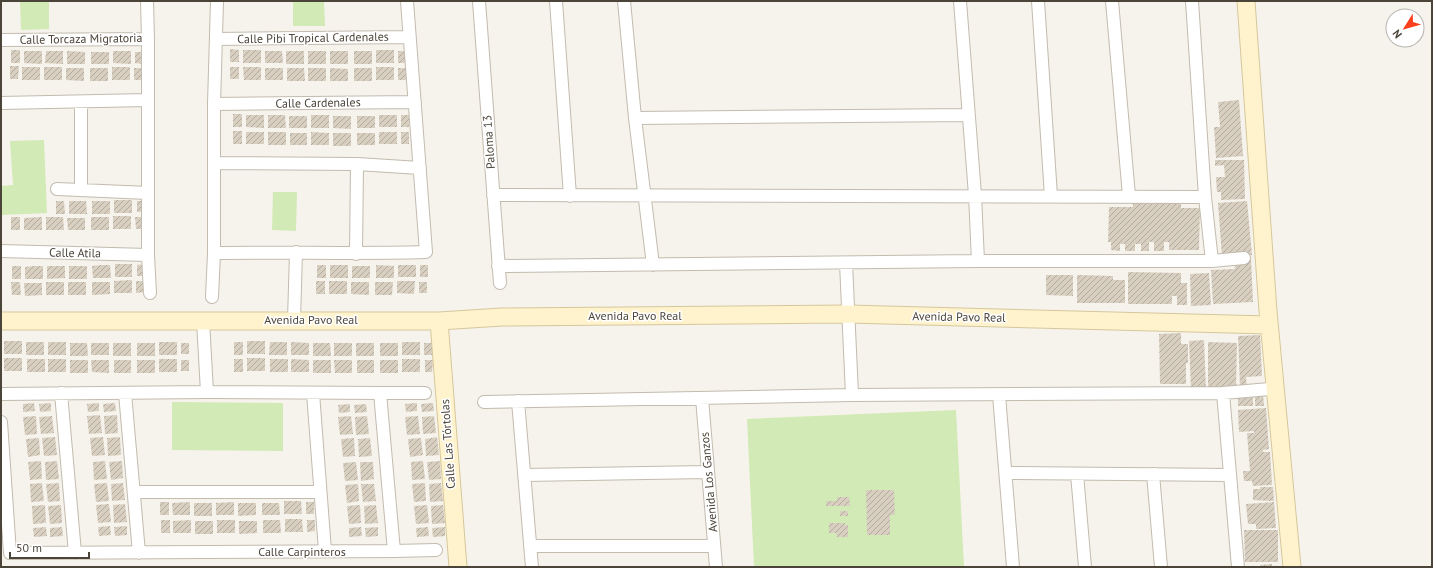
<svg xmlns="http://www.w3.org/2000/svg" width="1433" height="568" font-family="'PT Sans',sans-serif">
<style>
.green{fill:#d2eab5}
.building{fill:url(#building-hatch)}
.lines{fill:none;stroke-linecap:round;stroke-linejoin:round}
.street-casing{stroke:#c2bbae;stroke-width:14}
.secondary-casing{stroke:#d6c79b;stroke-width:19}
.street{stroke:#fff;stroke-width:12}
.secondary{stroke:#fff3cd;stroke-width:17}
.labels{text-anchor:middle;stroke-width:3;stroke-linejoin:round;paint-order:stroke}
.street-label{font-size:12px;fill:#4b4439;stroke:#fff}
</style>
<defs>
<pattern id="building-hatch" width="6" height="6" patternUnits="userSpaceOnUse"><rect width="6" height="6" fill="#d8cfc1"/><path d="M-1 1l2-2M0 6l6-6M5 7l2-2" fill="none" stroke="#b1aa9e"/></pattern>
</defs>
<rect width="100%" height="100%" fill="#f6f3ec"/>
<path class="green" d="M20,1h29v28l-28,1z
M293,1h31l1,25h-32z
M44,140l3,73 -46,2v-29l12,-1 -3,-44z
M273,192h24l-1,39 -24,-1z
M172,402l111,1v48l-111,-1z
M956,410l8,157h-210l-7,-148z"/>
<path class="building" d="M230,49l9,1v12h-9z
M11,50h9v13h-9z
M243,50h18v13h-18z
M376,50h18v13h-18z
M24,51h18v13l-18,-1z
M46,51h17v13l-18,-1z
M67,51l18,1v12h-18z
M113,51h18v13l-18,-1z
M265,51h17l1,12h-18z
M286,51h18v13h-18z
M308,51h18v13h-18z
M330,51h18v13h-18z
M354,51h18v13h-18z
M398,51h8v12h-8z
M91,52h18v12h-18z
M135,52h9l-1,12 -8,-1z
M10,66h9l-1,13h-8z
M22,67h18v13h-18z
M44,67h18v13h-18z
M112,67h18v13h-18z
M230,67h9v12h-9z
M243,67h18v13h-17z
M376,67h18v13h-18z
M66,68h18v13l-18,-1z
M90,68h18v13h-18z
M134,68h8v12h-8z
M265,68h18v12h-18z
M287,68h17l1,13h-18z
M308,68h18v13h-18z
M330,68l18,1v12h-18z
M354,68h18v13h-18z
M398,68h8v12h-8z
M1239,100l4,56 -27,2 -2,-31h6l-2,-25z
M233,114h9v13h-9z
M246,115h18v13l-18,-1z
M268,115h17l1,13h-18z
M311,115h18v13h-18z
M379,115h18v12h-18z
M401,115h8v12h-8z
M289,116h18v12h-18z
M333,116h18v13l-18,-1z
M357,116h18v12h-18z
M233,131h9v13h-9z
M246,132h18v12h-18z
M268,132h18v13h-18z
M311,132l18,1v12h-18z
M379,132h18v12h-18z
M401,132h8v12h-8z
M290,133h17v12h-17z
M333,133h18v13h-18z
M357,133h18v12h-18z
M1215,160h29l1,39 -24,1v-8h-4l-1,-15h9l-1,-12 -9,1z
M114,200h18v13h-18z
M1133,200l48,1v7h19l-1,42h-30v-8h-5v9h-10v-9h-5v9h-8v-7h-6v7h-10v-7h-5v7l-9,-1v-8h-3l1,-35h24z
M56,201h8l1,13h-9z
M69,201h17l1,13h-18z
M92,201h18v13h-18z
M137,201h8v11h-8z
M1247,201l5,54 -30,2 -4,-54z
M113,216h18v13h-18z
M11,217h9v13h-9z
M42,217v13h-18v-12z
M46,217h17l1,13h-18z
M91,217h18v13h-18z
M135,217h9v12h-8z
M67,218h18v12h-17z
M1234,259h17l2,43 -40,2 -2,-34 24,-1z
M115,264h17v13h-17z
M145,264v12h-8v-11z
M101,265h9l1,13h-18l-1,-12z
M317,265h9v13h-9z
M330,265h18v13h-18z
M376,265l18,1v12h-18z
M398,265h18v12h-18z
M420,265h8v12h-8z
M12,266h9v13h-9z
M34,266h9v13h-18v-12z
M47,266h18v12l-18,1z
M69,266h18v13h-18z
M352,266h18v12h-18z
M1128,272l53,1v10h6v22h-10v-9h-5v8h-44z
M1209,273l2,32 -20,1 -1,-32z
M1046,275h27v21l-27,-1z
M1077,275l36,1v4h12v23h-48z
M132,280v13h-18v-12z
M136,281h8v11l-8,1z
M316,281h9v13h-9z
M329,281h18v13h-18z
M397,281h18l-1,13 -17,-1z
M11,282h9l1,13h-9z
M46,282h18v13h-18z
M68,282h18v13h-18z
M92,282h18v12l-18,1z
M351,282h18v13l-18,-1z
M375,282h18l-1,13h-17z
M419,282h8v11h-8z
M24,283h18v12l-17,1z
M1181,333v11h7v19h-2v21h-26l-1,-50z
M1260,335l2,41 -16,1 1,11h-7l-2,-52z
M1204,340l2,50h-15l-2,-49z
M4,341h18v13h-18z
M247,341h18v13h-18z
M26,342h18v13h-18z
M48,342h18v13h-18z
M159,342h18v13h-18z
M234,342h9v13h-9z
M270,342h17v13h-18z
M291,342l18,1v12h-18z
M402,342h18v13h-18z
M1208,342l29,1 -1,47h-28z
M70,343h17l1,13h-18z
M91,343h18v12h-18z
M113,343h18v13h-18z
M137,343h18v13h-18z
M181,343h8v11h-8z
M313,343h17l1,13h-18z
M334,343h18v13h-18z
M356,343h18v13h-18z
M380,343h18v13h-18z
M424,343h8v12h-8z
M4,358h18v13h-18z
M247,358h18v13h-18z
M27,359h18v13h-18z
M48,359h18v13h-18z
M159,359h18v13h-18z
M234,359h9v13h-9z
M270,359h18v13h-18z
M291,359l18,1v12h-18z
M402,359h18v13h-18z
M70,360h18v13h-18z
M91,360h18v13l-17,-1z
M114,360h17v13h-17z
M137,360h18v13h-18z
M181,360h8v11h-8z
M313,360h18v13h-18z
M334,360h18v13h-17z
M357,360h17v13h-17z
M380,360h18v13h-18z
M425,360h8l-1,12h-7z
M1238,393h15v13h-15z
M1255,394h8l1,12h-9z
M34,403l1,8 -12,1v-8z
M51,403v8l-11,1 -1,-8z
M99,403v8l-11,1 -1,-8z
M115,403l1,8 -12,1 -1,-8z
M417,403v8l-11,1 -1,-8z
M433,403l1,8 -12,1 -1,-8z
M350,404v8l-11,1 -1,-8z
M366,404l1,8 -12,1 -1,-8z
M1266,408l3,41 -6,1v2h7l2,33 -19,1 -1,-5h-8l-1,-10h7l-3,-38h7v-2l-15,1 -1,-22z
M100,415l2,18 -13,1 -2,-18z
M117,415l1,18 -13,1 -1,-18z
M36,416l1,18 -12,1 -2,-18z
M52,416l2,17 -13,1 -2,-17z
M351,416l2,18 -13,1 -2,-18z
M367,416l2,18 -13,1 -1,-18z
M418,416l2,18 -13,1 -2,-18z
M434,416l2,17 -13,1 -1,-17z
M55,437l2,18 -13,1 -2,-18z
M103,437l2,18 -13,1 -2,-18z
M120,437l1,18 -13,1 -1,-18z
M437,437l2,18 -13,1 -1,-17z
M39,438l1,17 -12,2 -2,-18z
M354,438l1,18 -12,1 -2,-18z
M370,438l2,18 -13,1 -1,-18z
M421,438l2,17 -13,2 -2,-18z
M41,461l1,18 -12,1 -2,-18z
M57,461l2,18 -13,1 -1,-18z
M105,461l2,18 -13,1 -1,-18z
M122,461l1,17 -12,2 -2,-18z
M423,461l2,18 -13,1 -1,-18z
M440,461l1,18 -12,1 -2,-18z
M356,462l2,18 -13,1 -2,-18z
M360,462h13l1,17 -13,2z
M42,483l2,18 -13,1 -1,-18z
M59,483l1,18 -12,1 -2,-18z
M107,483l2,18 -13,1 -2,-18z
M123,483l2,17 -13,1 -1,-17z
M425,483l1,18 -12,1 -2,-18z
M441,483l2,18 -13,1 -1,-18z
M358,484l1,17 -12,2 -2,-18z
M361,484h13l2,17 -13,1z
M1260,487h13l1,14 -21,-1v-11h7z
M866,490h28l1,25h-5v20h-23z
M837,497h12l1,9h-24v-5h11z
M284,501h17l1,13h-18z
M160,502h9v13h-9z
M190,502v13h-17l-1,-12z
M234,502v13h-18v-12z
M306,502h8v12h-8z
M1274,502l2,26 -20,1v-5h-8l-2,-20z
M194,503h18v13h-18z
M238,503h18v12l-18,1z
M262,503h17l1,12h-18z
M109,504l2,18 -13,1 -2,-18z
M125,504l2,18 -13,1 -1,-18z
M45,505l1,18 -13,1 -1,-18z
M61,505l1,18 -12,1 -2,-18z
M360,505l1,18 -12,1 -2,-18z
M376,505l2,18 -13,1 -1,-18z
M427,505l2,18 -13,1 -2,-18z
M443,505l2,18 -13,1 -1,-18z
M840,511h8v5h-8z
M285,519h17l1,13h-18z
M161,520h9v13h-9z
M191,520v13h-18v-12z
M217,520h18v13h-18z
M263,520h17l1,13h-18z
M307,520h8v11l-8,1z
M195,521h18v13h-18z
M239,521h18v12l-18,1z
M829,523h16v2h3v12h-11l-1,-4h-7z
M110,526l1,9 -12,1 -1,-9z
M127,526v9l-12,1 -1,-9z
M46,527l1,9 -13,1 -1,-9z
M62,527l1,9 -13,1v-9z
M361,527l1,9 -13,1v-9z
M378,527v9l-12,1 -1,-9z
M428,527l1,9 -12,1 -1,-9z
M445,527v9l-12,1 -1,-9z
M1244,530h34v32h-33z
M1272,564v3h-12v-2z"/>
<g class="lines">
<g class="street-casing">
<path id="street" d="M479,1l21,282
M556,1l14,195
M624,1l11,117 18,147
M960,1l15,194 3,66
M1038,1l13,195
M1112,1l17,195
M1192,1l13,196 7,64
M217,39l192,-2
M1,40l147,-1 -1,-38
M81,102v88
M1,103l146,-3
M214,104l201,-2
M635,118l333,-3
M214,163l143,1 63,4
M57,189l91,4
M493,195l712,2
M1,251l147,4v-216
M214,253c71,-1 142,1 212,-1l-19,-251
M356,254l1,-90
M148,255l2,38
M846,263l6,132
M498,266l480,-5h234l32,-3
M212,297l2,-44v-149l3,-103
M294,320l2,-68
M203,321l4,71
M61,393l14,160
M125,393l14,160
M313,393l12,158
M380,393h45
M1223,393l15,174
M1,394l206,-2 173,1 14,158 -384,2 -9,-131
M999,395l14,172
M702,398l14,169
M518,401l14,166
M484,402l368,-7 371,-2 47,-4
M1006,473l224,2
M1077,474l8,93
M1153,474l8,93
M524,475l184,-3
M134,492h186
M530,546h184
M394,551l42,-1"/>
</g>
<g class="secondary-casing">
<path id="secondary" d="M1246,1l22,310 24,256
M1,321h438l63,-4 346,-3 421,11
M439,321l19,246"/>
</g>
<use href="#street" class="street"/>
<use href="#secondary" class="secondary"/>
</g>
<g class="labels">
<g class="street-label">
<text transform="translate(313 38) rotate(-1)" y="4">Calle Pibi Tropical Cardenales</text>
<text transform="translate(81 39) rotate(-1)" y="4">Calle Torcaza Migratoria</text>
<text transform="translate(318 103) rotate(-1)" y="4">Calle Cardenales</text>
<text transform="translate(489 142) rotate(-94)" y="4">Paloma 13</text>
<text transform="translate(75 253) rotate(1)" y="4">Calle Atila</text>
<text x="635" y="320">Avenida Pavo Real</text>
<text transform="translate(959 317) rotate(1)" y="4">Avenida Pavo Real</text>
<text x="311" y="324">Avenida Pavo Real</text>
<text transform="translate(448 444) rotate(-94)" y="4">Calle Las Tórtolas</text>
<text transform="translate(709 482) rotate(-95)" y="4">Avenida Los Ganzos</text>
<text x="302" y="556">Calle Carpinteros</text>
</g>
</g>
<rect width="1433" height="568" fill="none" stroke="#4b4439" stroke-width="4"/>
<g transform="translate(1405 28) rotate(233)"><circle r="19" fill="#ffffff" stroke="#b7b4b0"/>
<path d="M0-3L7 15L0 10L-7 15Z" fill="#fc3f1d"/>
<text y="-6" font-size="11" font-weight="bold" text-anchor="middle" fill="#4b4439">N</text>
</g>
<path d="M10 552v6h79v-6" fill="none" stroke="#4b4439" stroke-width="2"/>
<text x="16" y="552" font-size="12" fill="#4b4439" stroke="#ffffff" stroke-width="3" paint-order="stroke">50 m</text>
</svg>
